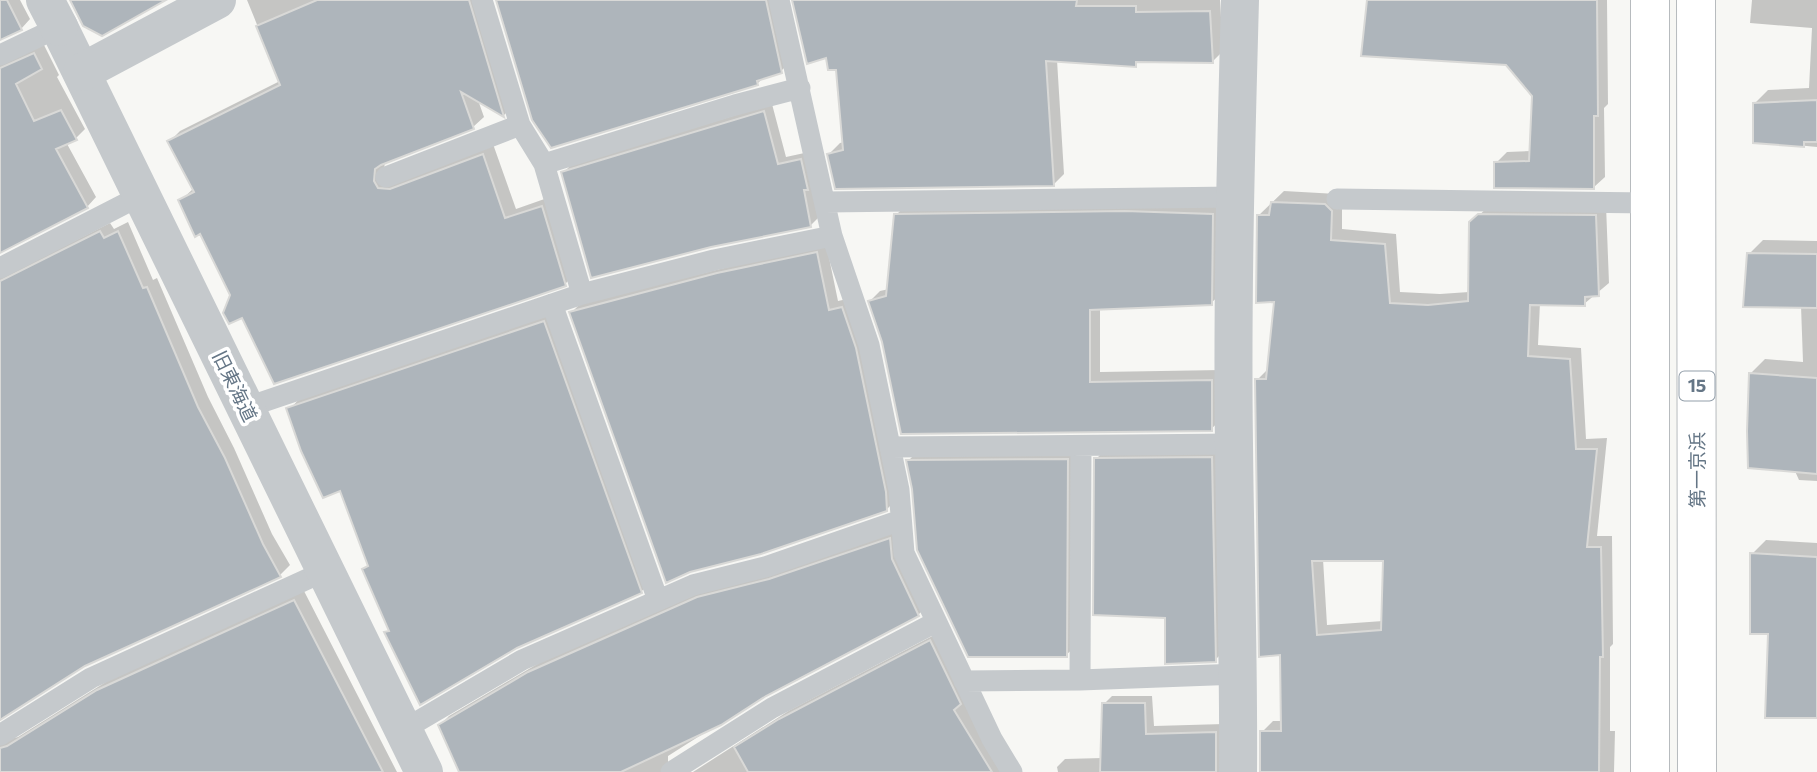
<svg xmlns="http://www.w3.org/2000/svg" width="1817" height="772" font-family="Commissioner,'Noto Sans JP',sans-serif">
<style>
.shadow{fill:#0003;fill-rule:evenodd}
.building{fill:#aeb5bb;stroke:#d9d9d7;stroke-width:2;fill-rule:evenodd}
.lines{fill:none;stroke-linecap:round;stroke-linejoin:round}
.trunk-casing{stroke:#b7bbbe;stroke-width:40}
.service{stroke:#c5c9cc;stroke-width:21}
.minor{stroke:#c5c9cc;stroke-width:38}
.tertiary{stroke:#c5c9cc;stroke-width:38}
.trunk{stroke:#fff;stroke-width:38}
.labels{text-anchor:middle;stroke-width:7;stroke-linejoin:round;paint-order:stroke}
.shield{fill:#fff;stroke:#939faa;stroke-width:2}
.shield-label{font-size:18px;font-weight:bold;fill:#657686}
.street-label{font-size:19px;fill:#657686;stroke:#fff}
</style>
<rect width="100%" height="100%" fill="#f7f7f4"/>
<path class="shadow" d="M0,0h20l10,19 -9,10 -21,11z
M247,0h235l32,105 -10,10 -26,-15 6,17 -11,10 -88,34 -1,9 109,-26 23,65 37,-13 23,77 -11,11 -334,11 -30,-63 -21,-31 14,-13 -24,-47 10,-10 100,-50z
M497,0h281l14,60 -11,11 -16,5 -8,8z
M794,0h426l3,51 -11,11 -72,-2 -5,5 -78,-5 7,114 -10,10 -225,-30 11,-11 4,-1 -6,-74 -11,-12z
M1368,0h239l1,104 -4,4 1,69 -11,10 -98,-24 11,-11 24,-1 3,-56 -27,-32z
M1752,0h65v147l-63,-6v-37l14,-14 41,-2 3,-60 -62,-5z
M44,45l15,30 -2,2 28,52 -9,9 -10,4 30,55 -9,10 -87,41v-193z
M772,104l14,53 23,-5 10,65 -8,8 -248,-52 8,-8z
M1284,191l53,3 5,5v30l54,5 4,58 40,2 29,-2 2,-69 20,-19 115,1 3,78 -25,21 -44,-1 -2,42 43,3 5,91 21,-1 -10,98h15l1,108 -3,3v84h5l-1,41h-352v-40l11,-11h10l-1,-68 -25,-273 12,-12 7,-67 -18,-85zM1323,559h62l-2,62 -56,4z
M1223,204l-1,89 -11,10 -111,5v64l121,-2 1,49 -11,10 -327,-87 -14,-41 10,-10 9,-2 7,-74 10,-10z
M128,222l25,58 4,-2 51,119 26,51 38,86 18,31 -10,10 -197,90 -83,52v-439l110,-55 4,6z
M1763,240l54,1v240l-18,-1 -48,-107 14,-14 38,3 -2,-56 -52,-52z
M826,243l12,58 14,-3 45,201 -10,10 -316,-196 10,-10z
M555,310l97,270 -11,12 -255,41 4,-4 -26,-60 6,-5 -29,-76 -52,-78 11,-12z
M1221,448l4,202 -10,10 -49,-44 -70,-157 10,-10z
M1076,451l-1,196 -9,8 -152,-166 -6,-28 9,-9z
M899,530l29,75 -10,10 -154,80 -96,61v13l4,3h-211l-21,-47 9,-9 90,-53 169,-74z
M1766,540l51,3v173l-47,-84 -18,-78z
M304,591l93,181h-397v-38l10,5 8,-2 91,-57z
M940,632l67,140h-314l97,-62z
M1112,696h40l2,30 70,-2 2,48h-168l-1,-5 8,-8 37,-1 2,-54z"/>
<path class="building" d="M0,0h7l15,30 -22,10z
M70,0h96l-64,36 -19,-10z
M317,0h152l35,117 -43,-25 13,37 -93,36 -6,4 -1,12 4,7 12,1 93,-35 22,64 37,-12 24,80 -292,98 -32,-66 -13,6 -6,-11 7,-18 -30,-61 -5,3 -17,-37 16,-8 -27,-51 113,-56 -24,-59z
M496,0h270l16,73 -25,8 1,4 -207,63 -19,-28z
M792,0h285l-1,6h60v6l74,-1 3,52 -77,-1v5l-90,-6 8,125 -219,3 -8,-35 16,-4 -7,-80h-8l-2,-12 -19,6z
M1367,0h230l1,116h-4v73l-100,-1v-26l35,-1 3,-65 -26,-31 -145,-9z
M34,53l8,16 -26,15 18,37 27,-11 16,30 -21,9 32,59 -88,45v-185z
M1817,100v42h-13v5l-51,-4v-40z
M764,111l14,53 23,-5 7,31h-4l7,37 -100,20 -120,31 -30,-106z
M1271,202l54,2 7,7 -1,29 54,4 5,59 38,2 40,-4 1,-79 9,-8 118,1 3,81 -14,1v9l-55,-1 -2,51 42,3 6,90h21l-10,98h14l2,110h-3l-1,115h-339v-41h21l-1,-76 -21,2 -4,-278h11l8,-77 -18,1 1,-88h12zM1312,561h71l-2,69 -64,5z
M1125,211l88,3 -1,91 -122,5v72l122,-2v51l-311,3 -19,-92 -14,-41 18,-5 8,-82z
M100,231l4,7 14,-7 25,57 4,-1 51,120 27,51 38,86 18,33 -196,89 -85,54v-439z
M817,252l12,58 13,-3 14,41 30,144 1,19 -126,43 -71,18 -24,11 -97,-271 148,-39z
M1747,253l70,1v54l-74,-1z
M544,321l98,272 -125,55 -97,57 -36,-73 5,-1 -27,-62 6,-3 -28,-75 -17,7 -22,-47 -15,-43z
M1749,373l68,5v96l-69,-6 -1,-37z
M1212,457l4,205 -51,2v-46l-72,-3 1,-157z
M1068,459l-1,198h-99l-51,-107 -5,-61 -6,-29z
M890,538l2,21 27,57 -153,80 -45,29 -100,47h-162l-21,-47 90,-53 169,-75 72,-18z
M1750,553l67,4v161h-52l3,-84h-18z
M294,600l89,172h-383v-24l7,-2 90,-56z
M930,640l31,64 -7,6 38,62h-244l-14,-25 45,-28z
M1102,703h43l1,31 70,-2v40h-116z"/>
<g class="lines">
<g class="trunk-casing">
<path id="trunk" d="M1696,0l1,772
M1650,772v-772"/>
</g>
<path class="service" d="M482,0l38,125 24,39
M779,0l53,236 37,109 30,145 5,63 88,186 20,33
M0,55l59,-28
M386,177l134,-52
M1337,199l313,4
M825,202l409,-5
M0,268l142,-73
M582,294l-38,-130 191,-59 65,-17
M552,304l106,296
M245,408l337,-114 132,-34 118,-24
M890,447l344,-3
M1080,680l1,-234
M964,681l116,-1 159,-6
M403,730l119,-70 171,-75 72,-18 136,-47
M0,735l91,-57 234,-107
M671,772l101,-64 164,-86"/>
<path class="minor" d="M59,27l365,745
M1238,772c1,-109 -3,-218 -4,-328 -2,-148 2,-296 6,-444"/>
<path class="tertiary" d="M45,0l14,27
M82,72l135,-72"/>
<use href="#trunk" class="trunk"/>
</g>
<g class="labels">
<rect class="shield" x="1679.5" y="371.5" width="35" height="29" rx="5"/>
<g class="shield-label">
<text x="1697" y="392">15</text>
</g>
<g class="street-label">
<text transform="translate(235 386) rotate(64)" y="7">旧東海道</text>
<text transform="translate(1697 470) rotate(-90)" y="7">第一京浜</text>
</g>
</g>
</svg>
